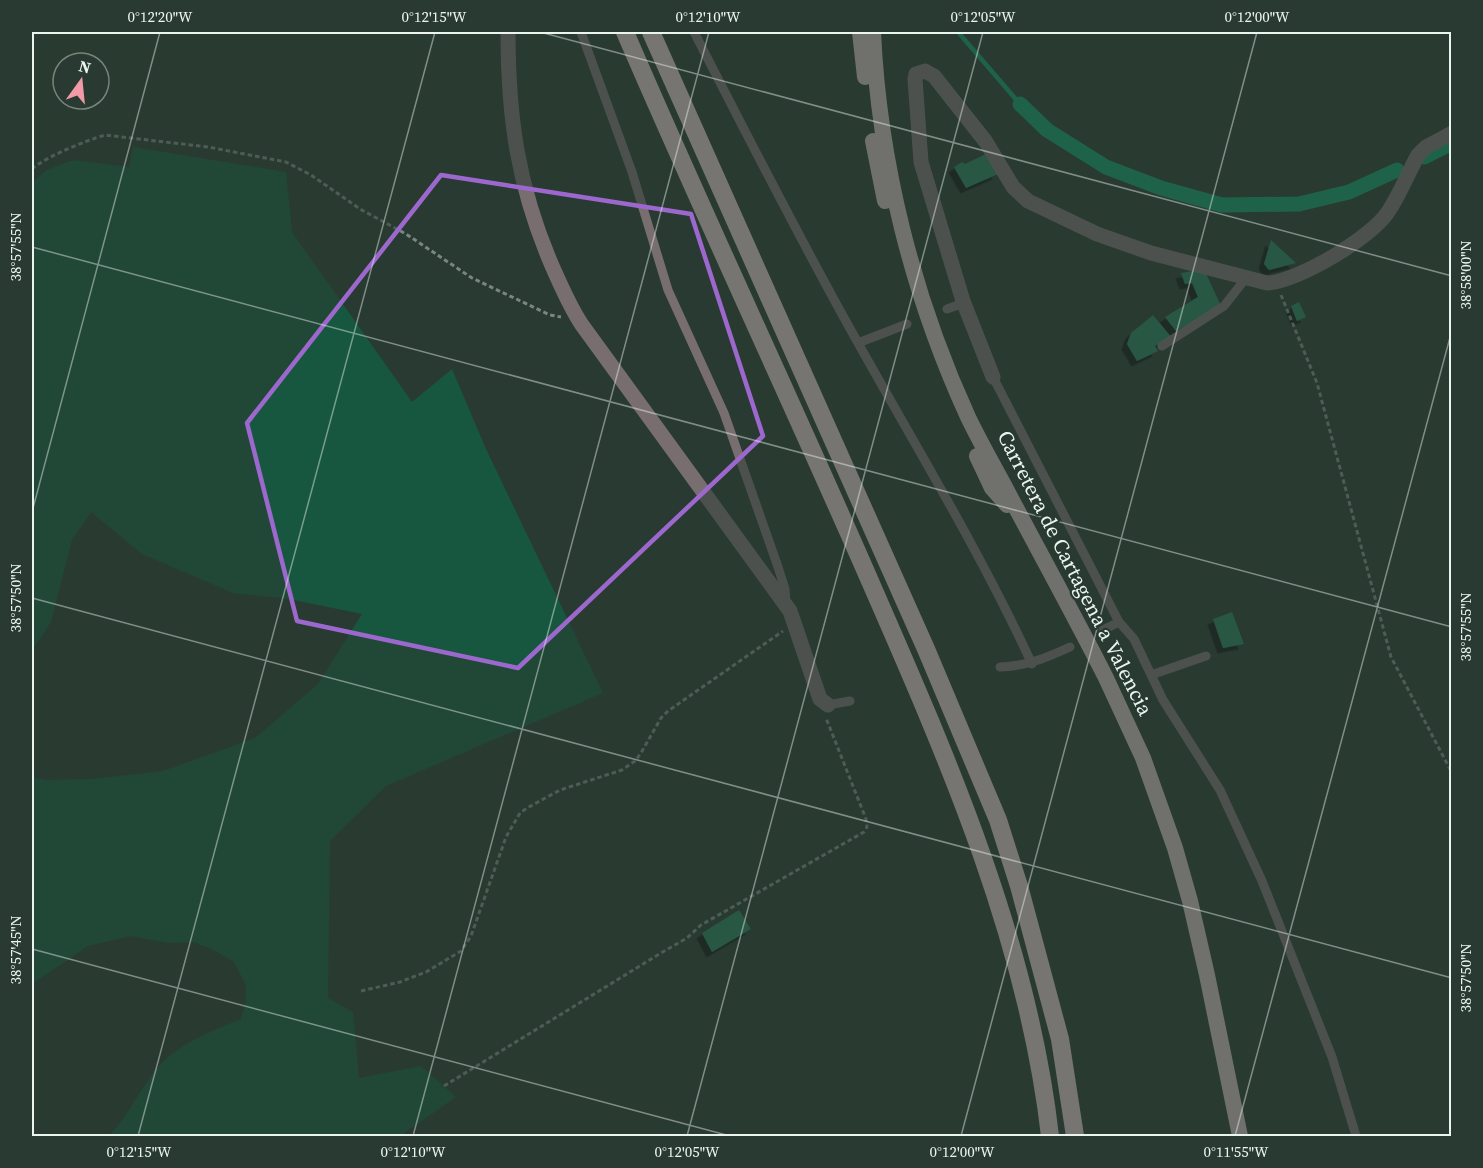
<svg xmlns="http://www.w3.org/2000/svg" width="1483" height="1168" font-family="'Source Serif 4',serif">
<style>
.green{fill:#18573f}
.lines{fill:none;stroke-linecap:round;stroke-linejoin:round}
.stream{stroke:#139268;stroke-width:4.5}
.canal{stroke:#139268;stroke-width:15}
.building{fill:#257b5b;filter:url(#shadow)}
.path{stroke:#798780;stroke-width:3;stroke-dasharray:4.5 3;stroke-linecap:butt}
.service{stroke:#786e70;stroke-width:9}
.minor{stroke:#786e70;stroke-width:15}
.trunk{stroke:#c6b1b4;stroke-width:16}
.motorway{stroke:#d2bcbf;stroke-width:18}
.marked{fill:none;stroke:#9d68ce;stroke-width:4.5;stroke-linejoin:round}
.ticks{fill:none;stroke:#ebf5f0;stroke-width:1.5;stroke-opacity:0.45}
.labels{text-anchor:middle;stroke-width:4.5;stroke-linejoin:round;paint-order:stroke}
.street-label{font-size:21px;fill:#ebf5f0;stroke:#293a32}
.neatline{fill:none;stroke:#ebf5f0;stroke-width:2}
.ticks-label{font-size:15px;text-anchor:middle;fill:#ebf5f0}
</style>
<defs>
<filter id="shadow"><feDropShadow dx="-5.5" dy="5.5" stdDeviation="0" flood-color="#0009"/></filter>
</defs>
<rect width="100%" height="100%" fill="#293a32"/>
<path class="green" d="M133,147l153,25 6,60 120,170 40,-33 34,80 117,244 -217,93 -56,55 -2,157 25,14 6,66 62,-12 35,31 -56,39h-291c18,-19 29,-43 45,-64 22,-28 56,-40 87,-53l5,-19v-15l-12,-23 -22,-13 -19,-7 -23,1 -40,-7 -42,10 -56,38v-207l13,3 47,-1 71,-8 92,-33 63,-54 44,-70 -73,-15 -56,-6 -91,-39 -51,-42 -19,28 -21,82 -19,28v-468l15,-12 26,-10 56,7z"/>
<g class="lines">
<path class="stream" d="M958,32l62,72"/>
<path class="canal" d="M1020,104l27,26 59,37 55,21 61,17 77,-1 50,-12 48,-22
M1424,157l28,-14"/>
</g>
<path class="building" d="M988,153l10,21 -32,14 -12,-21 8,-5 3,2z
M1271,240l25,23 -27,7 -5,-6z
M1204,269l17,37 -45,25 -11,-14 33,-20 -6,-14 -7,1 -4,-11z
M1299,302l7,15 -9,4 -6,-15z
M1153,315l18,22 -16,9 3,5 -21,10 -10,-17 4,-11z
M1232,612l12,32 -21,4 -10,-29z
M739,910l12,19 -39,23 -10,-19z"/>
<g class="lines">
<path class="path" d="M32,169c15,-13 53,-28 73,-34l103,12 78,15 25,13 49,34 46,25 66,44 78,37 11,2
M1281,295l36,88 74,274 61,116
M361,991l39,-9 26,-10 35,-21 10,-15 35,-99 14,-24 7,-5 33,-18 62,-20 13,-9 6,-8 20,-35 7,-7 115,-80
M444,1086l217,-133 26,-15 14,-13 163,-93 3,-5 -1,-8 -40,-101"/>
<path class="service" d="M581,32l51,140 36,118 56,123 54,154 7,22 1,15
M694,32c50,97 100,196 154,293 62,112 130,222 184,339
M947,309l17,-6
M858,343l49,-19
M1162,346l62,-40 22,-28
M993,377l126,245 15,17 29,61 57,90 42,91 70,176 24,79
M1103,630l16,-8
M1000,667c27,-1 46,-9 70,-20
M1151,675l55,-19
M828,705l22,-4"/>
<path class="minor" d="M508,32c0,86 10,156 45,236 9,20 17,39 29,57l208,286 30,88 8,6
M993,377l-30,-76 -42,-139 -6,-83 1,-5 9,-3 9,5 52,66 27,45 15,14 69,33 54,19 116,30c30,-1 104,-45 121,-71 12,-18 20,-39 30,-57l8,-8 26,-14"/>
<path class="trunk" d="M860,32l5,45
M873,32c6,131 40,265 95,385 11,23 24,46 36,68 34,65 69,128 102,193l37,80 32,90 15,53 17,74 33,161
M873,141l12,60
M977,456l15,32 15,17"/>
<path class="motorway" d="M625,32c80,186 167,370 248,556 77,176 155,355 177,548
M651,32l275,617 72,171 21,66 41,153 15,97"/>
</g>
<path d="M0 0H1483V1168H0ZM441,175l250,39 72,222 -245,232 -221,-47 -50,-198z" fill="#293a32" fill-opacity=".55" fill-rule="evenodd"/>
<path class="marked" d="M441,175l250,39 72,222 -245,232 -221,-47 -50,-198z"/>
<path class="ticks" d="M540,32l912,244M32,247l1420,380M32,512l128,-480M32,598l1420,380M32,949l698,187M138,1136l297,-1104M413,1136l296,-1104M687,1136l296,-1104M961,1136l296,-1104M1235,1136l217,-806"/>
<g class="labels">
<g class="street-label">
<text transform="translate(1075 573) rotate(63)" y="7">Carretera de Cartagena a Valencia</text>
</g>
</g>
<rect width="1483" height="1168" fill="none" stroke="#293a32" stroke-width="66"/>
<g transform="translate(81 81) rotate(15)"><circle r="28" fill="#293a32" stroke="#77857e" stroke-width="1.5"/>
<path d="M0-4.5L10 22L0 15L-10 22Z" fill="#f39aa9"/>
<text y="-9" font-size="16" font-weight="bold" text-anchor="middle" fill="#ebf5f0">N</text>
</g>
<rect x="33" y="33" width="1417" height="1102" class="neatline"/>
<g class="ticks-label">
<text x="160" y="22">0°12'20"W</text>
<text x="434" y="22">0°12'15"W</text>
<text x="708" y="22">0°12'10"W</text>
<text x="983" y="22">0°12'05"W</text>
<text x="1257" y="22">0°12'00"W</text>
<text transform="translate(16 247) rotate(-90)" y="5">38°57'55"N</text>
<text transform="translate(1466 275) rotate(-90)" y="5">38°58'00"N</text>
<text transform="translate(16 598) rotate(-90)" y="5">38°57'50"N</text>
<text transform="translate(1466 627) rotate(-90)" y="5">38°57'55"N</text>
<text transform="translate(16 950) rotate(-90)" y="5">38°57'45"N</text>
<text transform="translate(1466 978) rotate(-90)" y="5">38°57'50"N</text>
<text x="139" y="1157">0°12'15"W</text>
<text x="413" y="1157">0°12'10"W</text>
<text x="687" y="1157">0°12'05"W</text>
<text x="962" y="1157">0°12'00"W</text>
<text x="1236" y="1157">0°11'55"W</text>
</g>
</svg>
